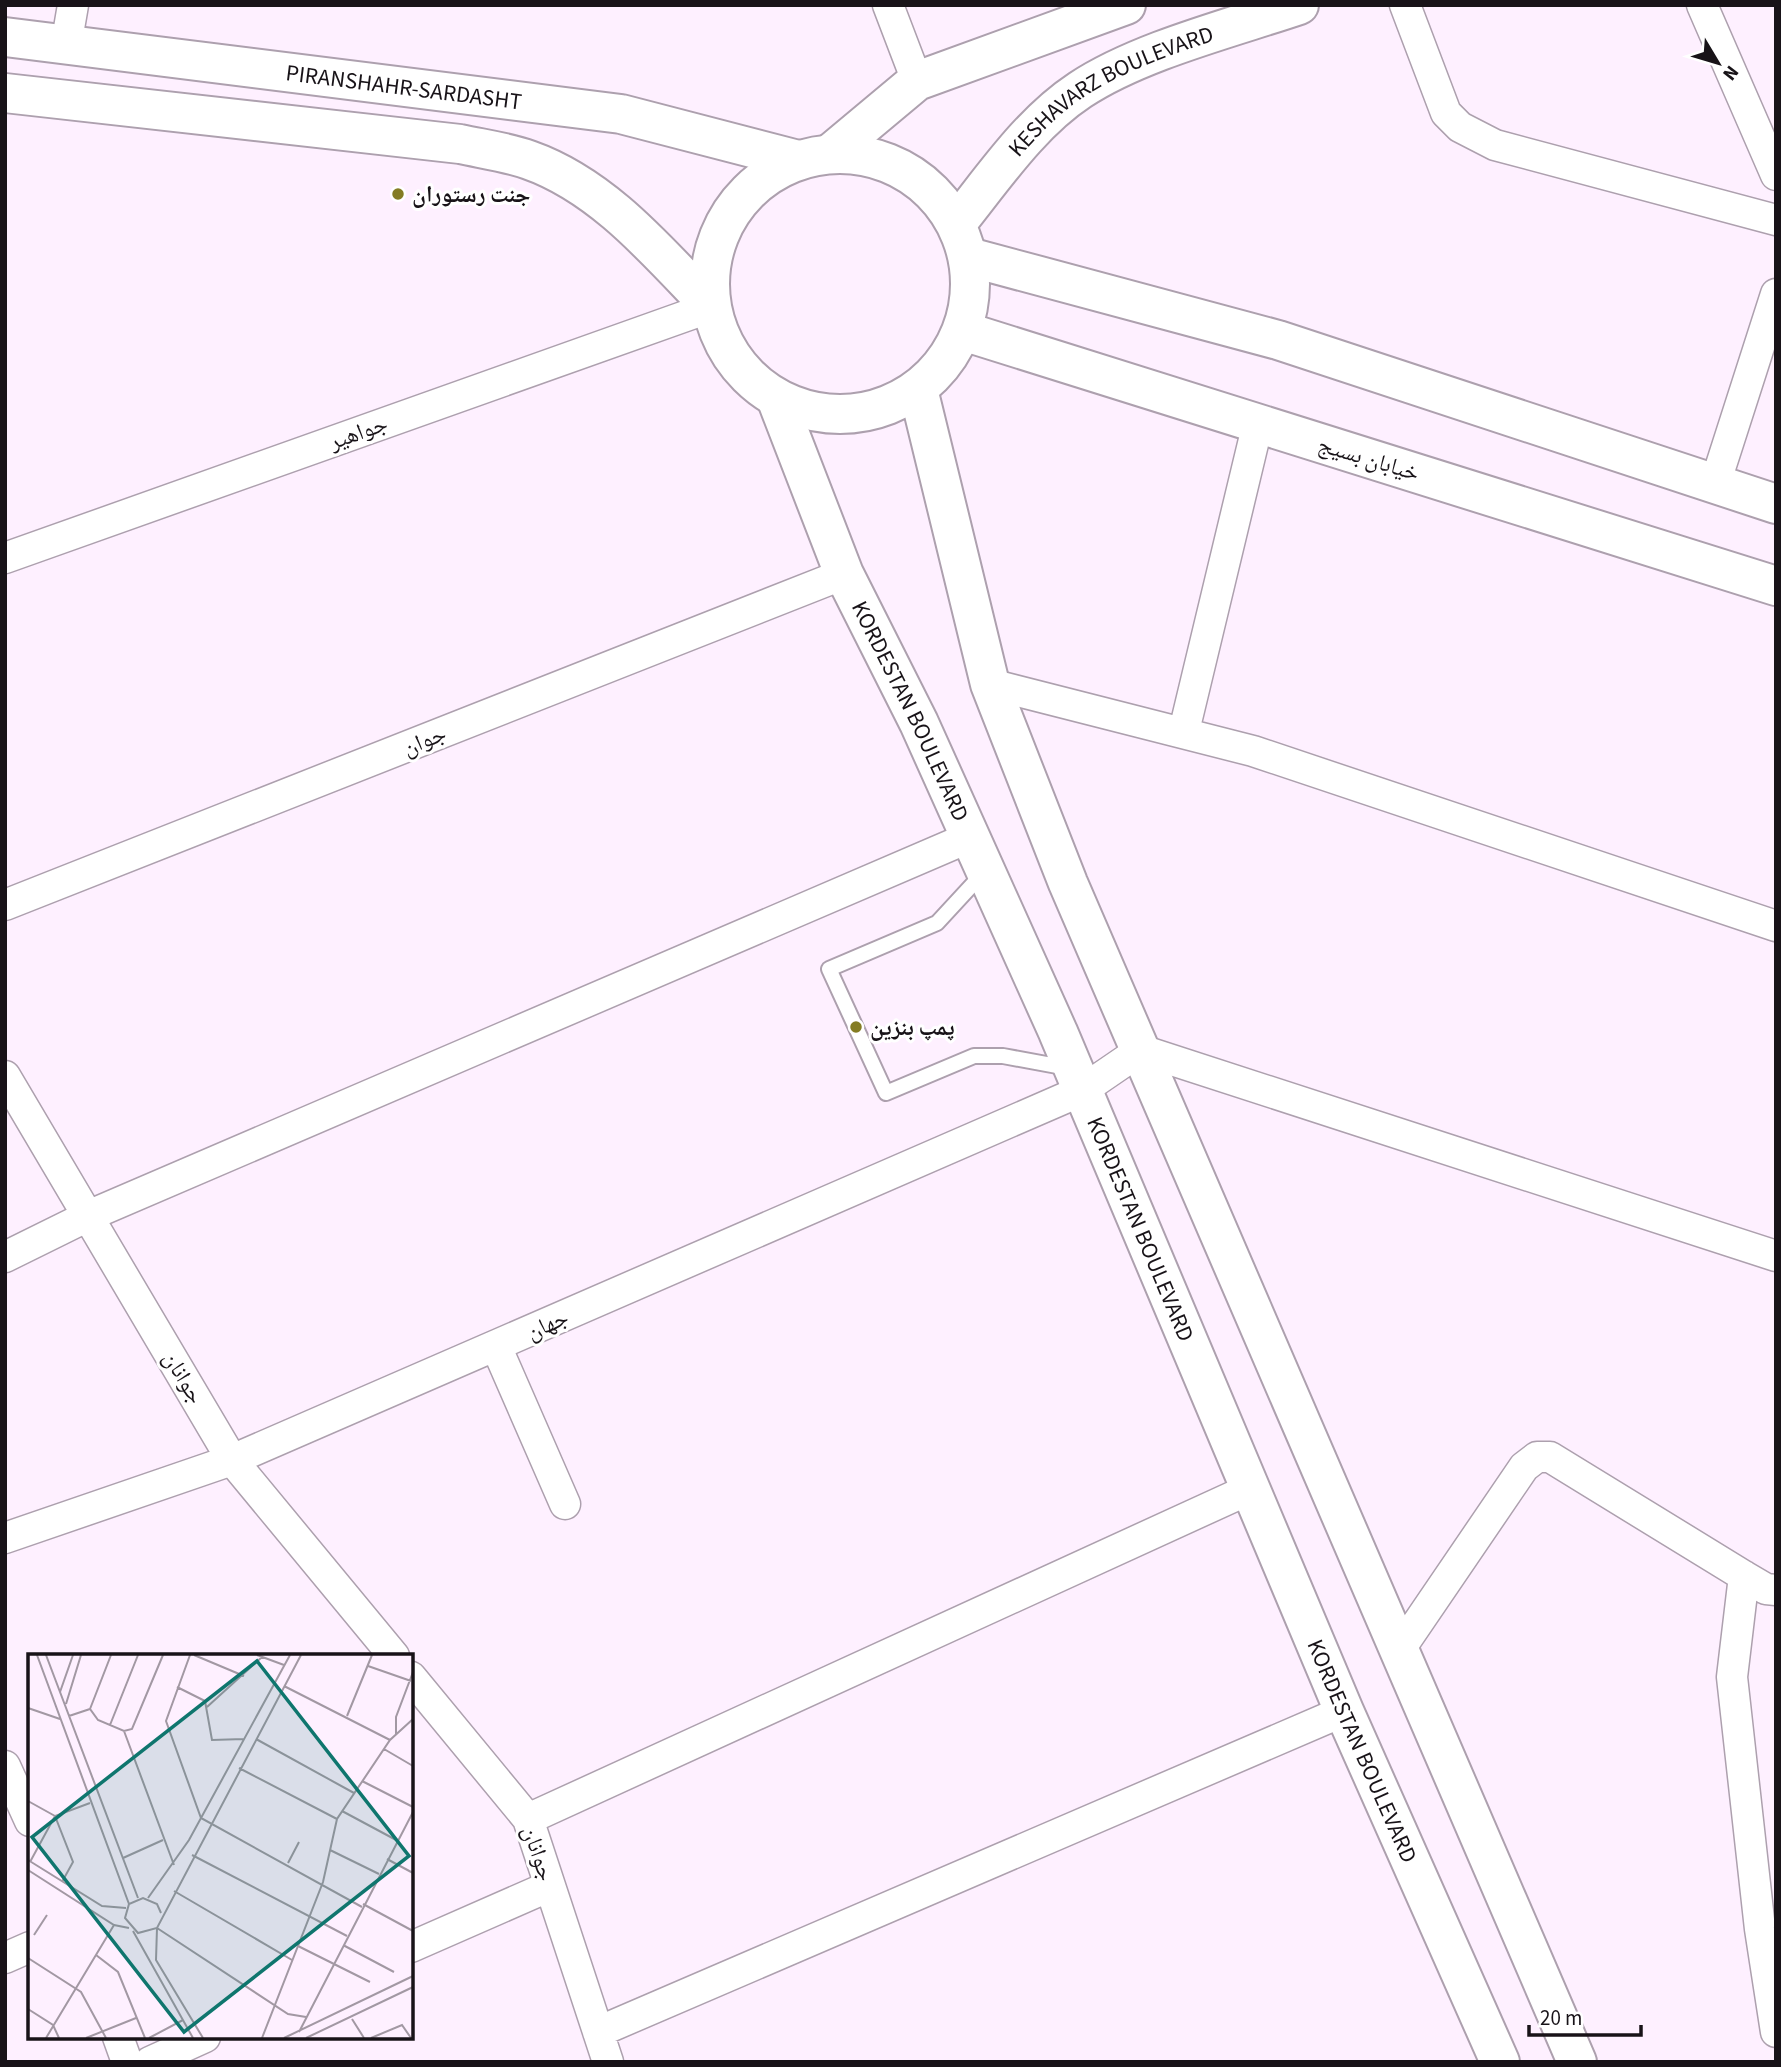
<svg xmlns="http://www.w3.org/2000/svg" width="1781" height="2067" font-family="'Source Sans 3','Noto Naskh Arabic',sans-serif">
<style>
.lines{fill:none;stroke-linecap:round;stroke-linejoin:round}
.service-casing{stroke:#ada0ae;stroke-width:18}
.minor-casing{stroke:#ada0ae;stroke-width:33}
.secondary-casing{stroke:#ada0ae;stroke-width:42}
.primary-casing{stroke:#ada0ae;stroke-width:42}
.service{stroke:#fff;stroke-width:14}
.minor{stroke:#fff;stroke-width:30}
.secondary{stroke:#fff;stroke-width:38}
.primary{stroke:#fff;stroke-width:38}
.poi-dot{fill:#847c23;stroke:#fff;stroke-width:2.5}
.labels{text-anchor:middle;stroke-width:6;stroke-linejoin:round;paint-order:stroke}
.street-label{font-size:23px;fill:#181318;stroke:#fff}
.poi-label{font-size:23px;font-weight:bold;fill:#181318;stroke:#fff;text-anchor:start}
.inset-road{fill:none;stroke:#a298a3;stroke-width:2}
.view{fill:#0f766e;fill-opacity:0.15;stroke:#0f766e;stroke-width:3.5}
.inset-edge{fill:none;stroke:#181318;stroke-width:3.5}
</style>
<rect width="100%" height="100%" fill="#fef0ff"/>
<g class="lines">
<g class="service-casing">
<path id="service" d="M985,871l-48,52 -108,46 57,124 88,-37h29l65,12"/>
</g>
<g class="minor-casing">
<path id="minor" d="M888,5l29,76
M1405,5l41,108 14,14 35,18 281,75
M1702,5l74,170
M66,46l7,-41
M1715,484l61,-190
M5,558l706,-251
M990,684l263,67 523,175
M1184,731l74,-308
M5,905l839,-331
M5,1076l227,384 162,196
M5,1257l83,-41 882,-379
M496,1346l69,158
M5,1538l227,-78 849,-369 60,-41 635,206
M1744,1576l-12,101 28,252 16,103
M1400,1649l124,-182 13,-10h13l194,119 22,13 10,1
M411,1677l117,142 80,243
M5,1766l25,55
M528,1819l724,-331
M411,1947l139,-61
M5,1958l25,-11
M598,2032l746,-321
M118,2037l9,25
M150,2062l55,-25"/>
</g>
<g class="secondary-casing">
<g id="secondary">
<path d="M832,152l85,-71 209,-76"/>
<path id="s1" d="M957,223c37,-46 73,-100 123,-133 59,-39 151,-62 219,-85"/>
<path d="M969,257l309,83 498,164"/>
<path d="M963,331l813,255"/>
</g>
</g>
<g class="primary-casing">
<g id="primary">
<path id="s2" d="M5,37l616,77 177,46"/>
<path d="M5,93l455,51c23,5 47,8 69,16 74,26 129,92 182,147"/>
<circle cx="840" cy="284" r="130"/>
<path d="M918,389l72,295 78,199 509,1179"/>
<path id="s3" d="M776,398l68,176 75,149 139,309 286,679 156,351"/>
</g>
</g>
<use href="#service" class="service"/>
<use href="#minor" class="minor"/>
<use href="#secondary" class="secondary"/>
<use href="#primary" class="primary"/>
</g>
<g class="poi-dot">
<circle cx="398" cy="194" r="7"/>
<circle cx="856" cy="1027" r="7"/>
</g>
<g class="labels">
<g class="street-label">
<text dy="8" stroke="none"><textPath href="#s2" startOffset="402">PIRANSHAHR-SARDASHT</textPath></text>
<text dy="8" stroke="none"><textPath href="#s1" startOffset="208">KESHAVARZ BOULEVARD</textPath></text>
<text transform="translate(358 432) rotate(-20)" y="8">جواهیر</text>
<text transform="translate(1369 458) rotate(17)" y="8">خیابان بسیج</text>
<text dy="8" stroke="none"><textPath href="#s3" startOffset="341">KORDESTAN BOULEVARD</textPath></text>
<text transform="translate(424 740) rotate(-22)" y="8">جوان</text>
<text dy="8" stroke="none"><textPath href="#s3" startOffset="908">KORDESTAN BOULEVARD</textPath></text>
<text transform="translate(547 1324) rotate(-24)" y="8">جهان</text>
<text transform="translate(184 1377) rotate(59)" y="8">جوانان</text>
<text dy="8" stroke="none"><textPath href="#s3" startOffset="1475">KORDESTAN BOULEVARD</textPath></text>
<text transform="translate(539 1853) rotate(71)" y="8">جوانان</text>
</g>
<g class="poi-label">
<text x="412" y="202">جنت رستوران</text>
<text x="870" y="1035">پمپ بنزین</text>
</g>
</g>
<g transform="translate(28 1654)">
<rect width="385" height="385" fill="#fef0ff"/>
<path class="inset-road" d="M9,1l92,249M18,1l92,243M162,1l-24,66 35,97 161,89M166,1l50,21M229,1l27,10M340,12l43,15M256,32l106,54M149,33l28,14 7,39 32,-1M32,38l13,-37M38,50l15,-49M179,53l55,-50M0,54l32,11M62,55l21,-54M41,62l21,-7 8,11 26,11 8,-2 31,-74M319,62l25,-61M82,71l28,-70M96,77l50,134M368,80v-17l17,-45M228,85l98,54M356,95l29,17M211,114l98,51M334,127l51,26M0,147l27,15M314,157l56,30M27,162l18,46 -11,20M302,196l49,24M164,201l155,81M95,204l40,-18M359,205l26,14M0,206l74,46 24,2M2,208l25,-46 35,-13M260,209l11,-21M0,216l86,55 15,3M146,237l118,69M120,244l41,-58 101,-185M335,250l50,27M133,259l-4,-9 -14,-6 -14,6 -4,14 13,15 19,-5 144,-273M129,274l131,86 18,3M129,274l-1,32 47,78M105,277l60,107M6,281l13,-20M315,291l51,27M270,292l72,36M68,301l22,17 27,66M0,304l53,34 25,46M0,355l25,16 6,13M324,365l12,19M271,378l114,-220M18,384l68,-113M58,384l50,-20M121,384l34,-18M234,384l61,-156 14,-63 53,-79 23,-21M256,384l129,-62M278,384l107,-51M343,384l31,-13 9,13"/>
<path class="view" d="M229,7l152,195 -225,176 -152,-195z"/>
<rect width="385" height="385" class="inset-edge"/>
</g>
<rect width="1781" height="2067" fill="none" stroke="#181318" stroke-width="14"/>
<g transform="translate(1718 63) rotate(128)" stroke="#ffffff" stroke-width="5" paint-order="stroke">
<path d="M0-5L12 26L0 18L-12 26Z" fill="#181318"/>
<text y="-10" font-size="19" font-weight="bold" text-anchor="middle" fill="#181318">N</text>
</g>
<path d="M1529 2025v10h112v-10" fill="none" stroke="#181318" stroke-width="3.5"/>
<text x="1540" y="2025" font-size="21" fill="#181318" stroke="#ffffff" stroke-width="5" paint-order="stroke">20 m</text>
</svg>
